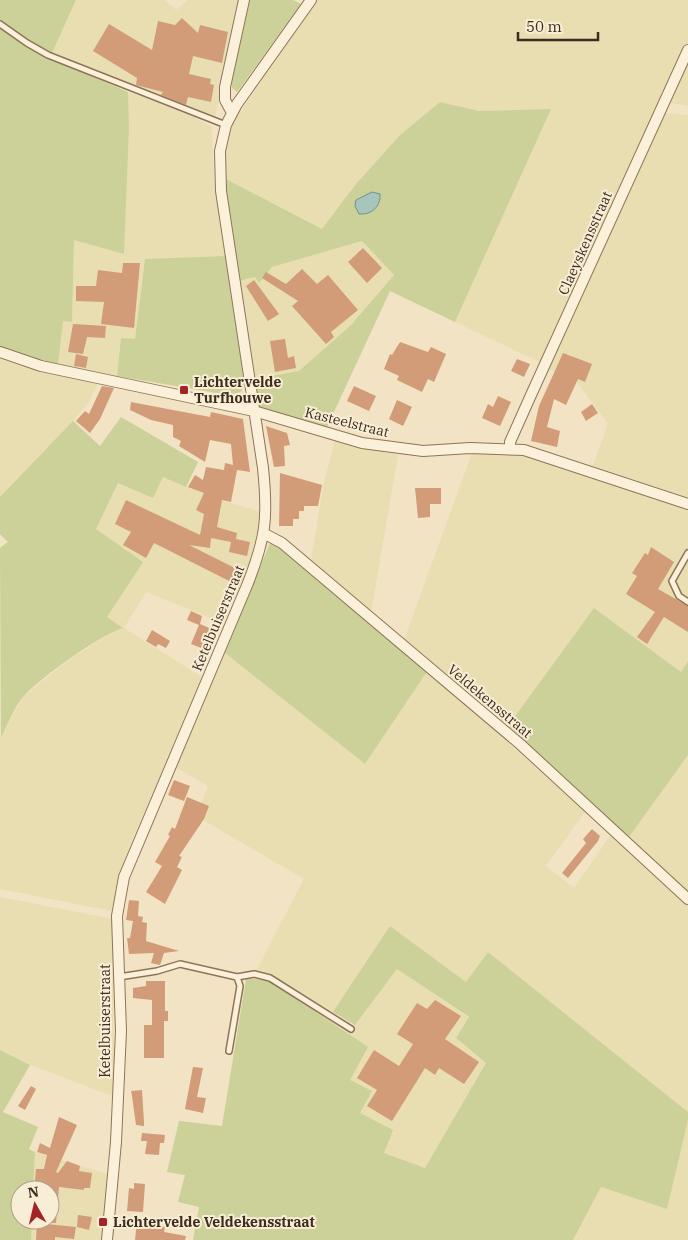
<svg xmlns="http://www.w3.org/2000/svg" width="688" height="1240" font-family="'IBM Plex Serif',serif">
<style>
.farmland{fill:#e8deb2}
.green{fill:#cbd198}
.water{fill:#a7c5bb;stroke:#6c9489}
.building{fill:#d29c78}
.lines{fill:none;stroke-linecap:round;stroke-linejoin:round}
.service-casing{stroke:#8e7459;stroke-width:8}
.minor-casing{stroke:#8e7459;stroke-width:12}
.service{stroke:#fbf0d9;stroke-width:5}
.minor{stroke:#fbf0d9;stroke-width:10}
.poi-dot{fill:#a22427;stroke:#f8edd5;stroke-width:2}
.labels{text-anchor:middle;stroke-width:4;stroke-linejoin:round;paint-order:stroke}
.street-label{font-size:14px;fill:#3d2d1e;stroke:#f8edd5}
.poi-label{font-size:14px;font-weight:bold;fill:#3d2d1e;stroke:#f8edd5;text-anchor:start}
</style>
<rect width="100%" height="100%" fill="#f2e3c5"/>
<path class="farmland" d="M76,0h89l11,10 12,-10h53l-26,118 -163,-65z
M317,0h371v42l-2,7 -146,313 -85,-40 96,-213 -72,2 -39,-9 -40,33 -44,49 -33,45 -99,-51v-34l6,-17z
M688,59v47l-19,-3z
M128,92l62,23 22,12 2,52 11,77 -80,3 -10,80 -14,-1 -4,38 -59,-11 5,-44 9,1 2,-82 50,14 5,-126z
M664,113l24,2v384l-96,-32 16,-43 -32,-43 -30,-13z
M362,241l32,34 -43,50 -52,46 -45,8 -15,-98 16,-4 4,6 13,-16z
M0,358l33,11 65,15 -9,18 -19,23 -70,72z
M335,440l63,15 -27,158 -60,-52 12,-75z
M472,453l41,1 29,6 146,48v153l-7,11 -87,-64 -86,118 -104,-86z
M163,477l58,23 40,12 -10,49 -28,62 -77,-31 -22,36 78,49 -72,168 -18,66 -112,-22v-153l24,-40 42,-34 47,-31 10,-3 -16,-11 35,-55 -46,-33 22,-46z
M225,653l140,111 63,-94 157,142 -39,54 28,22 38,-55 76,69v210l-200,-160 -22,30 -76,-56 -57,86 -62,-38 -15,-3 48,-92 -108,-63 12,-30 -33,-19z
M688,755v138l-59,-56z
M0,897l113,22 1,142 -2,35 -82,-31 -30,-15z
M397,969l72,49 -13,20 30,25 -61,106 -41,-16 -24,-40 -10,-33 -2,-47z
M688,1120v120h-115l28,-53 66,22z
M35,1152l73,22 -6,66h-71l1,-20h18v-30h-17z"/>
<path class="green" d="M0,0h76l-24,53 -26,-14 -26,-20z
M250,0h43l8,4 -64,88 -5,-4v-8z
M0,29l34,22 94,41 1,36 -5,126 -50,-14 -2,82 -9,-1 -5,44 -58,-18z
M440,102l39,9 72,-2 -96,213 -65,-31 -63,136 -69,-19 -4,-29 45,-8 52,-46 43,-50 -32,-34 -90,26 -13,16 -4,-6 -16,4 -15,-103 98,51 34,-45 44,-49z
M225,256l18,117 1,12 -3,7 -13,3 -111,-19 4,-38 14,1 10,-80z
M121,417l77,45 -12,25 -23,-10 -10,21 -35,-15 -22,46 47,33 -36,55 16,11c-22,6 -83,50 -99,68 -10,11 -16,28 -23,41l-1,-189 8,-6 -8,-8v-37l73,-76 27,25z
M270,543l8,2 150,125 -63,94 -140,-111z
M594,608l87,64 7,-11v94l-59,82 -121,-111z
M390,926l76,56 22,-30 200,160v8l-21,89 -66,-22 -28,53h-380l6,-33 -21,-5 7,-27 -18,-3 12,-51 43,5 24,-147h16l16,7 90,61 -18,33 22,11 -12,22 33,17 -9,23 41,15 61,-105 -30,-25 13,-21 -72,-48 -42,56 -22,-13z
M0,1050l30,15 -27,47 35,15 -9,22 6,3 -2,38h-13v30h12l-1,20h-31z"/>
<path class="water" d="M372,192l8,2c1,13 -9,21 -21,20l-4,-8 1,-6z"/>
<path class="building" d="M182,18l16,15 2,-8 28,7 -6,31 -29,-7 -4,18 22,5 -1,5 4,1 -3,17 -23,-5 -2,8 -25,-10 2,-3 -27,-7 1,-7 -44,-27 16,-27 43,26 6,-29 17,4z
M363,248l19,20 -15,15 -19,-21z
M123,263h17l-6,65 -33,-4 3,-22 -28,-1v-15h20l2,-16 24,3z
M302,269l15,15 11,-9 30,35 -27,22 3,5 -8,7 -34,-38 6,-5 -36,-23 4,-6 20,12z
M254,280l25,34 -11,7 -22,-35z
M73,324l33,2 -1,12 -18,-1 -4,17 -15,-2z
M285,339l3,19 6,-2 2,12 -21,4 -5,-31z
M400,342l28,10 3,-5 15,7 -12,28 -6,-3 -6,13 -25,-12 2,-4 -15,-7 6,-15 2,1z
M563,353l29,11 -7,18 -7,-3 -12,26 -12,-6 -7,28 13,4 -3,16 -26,-6 8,-35z
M76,354l12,3 -2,11 -12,-2z
M517,359l13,5 -6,13 -13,-6z
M102,386l12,2 -14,31 -10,14 -14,-12 9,-10 4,3z
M354,386l22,10 -7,15 -22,-10z
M498,396l13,6 -11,24 -18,-8 6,-14 5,3z
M397,400l15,7 -9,19 -14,-7z
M131,402l79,15 1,-5 32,7 7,53 -13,-2 -6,32 -9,-2 -5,27 20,6 -1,6 14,3 -3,14 -18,-4 2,-10 -20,-4 -1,10 -21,-3 48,24 -2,4 8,4 -4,9 -85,-43 -8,15 -23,-13 8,-13 -16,-8 11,-24 74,35 4,-21 -8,-4 8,-17 -16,-6 7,-12 8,5 3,-13 18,3 1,-7 8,2 -2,-21 -21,-4 -5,22 -26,-16 2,-5 -8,-4v-12l-22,-5 -21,-10z
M592,404l6,9 -12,8 -5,-9z
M266,426l21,7 3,12 -6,1 1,20 -11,1z
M280,473l42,12 -4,21h-14v5h-5v8h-6v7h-14z
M415,488h26v16h-11v13l-12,1z
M651,547l23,15 -16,27 30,17v26l-24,-15 -17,27 -10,-7 18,-25 -29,-18 11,-18 -5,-3 13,-20 3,2z
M191,611l11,5 -2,8 14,6 -8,20 -15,-6 8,-19 -12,-5z
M152,630l18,11 -4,7 -8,-4 -2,3 -10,-6z
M174,780l16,6 -6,15 -16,-6z
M187,797l22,9 -5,13 -25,37 3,1 -5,10 5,3 -17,34 -19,-12 16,-26 -7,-4 15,-26 -2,-1 4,-8 3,2z
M592,829l8,7 -2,5 -30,37 -6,-5 24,-30 -3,-4z
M129,900l10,1 -1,15 5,1 -1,5 5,1 -1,18 33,10 -15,2 -4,12 -9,-2 3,-10 -25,1 -2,-16h3l3,-17 -7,-1z
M146,981h19v30h3v10h-4v37h-20v-33h8v-25l-19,-2v-10l13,-2z
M435,1000l26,16 -16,23 34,23 -15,22 -25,-16 -4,7 -10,-7 -33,53 -25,-15 10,-16 -20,-12 17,-28 25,16 14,-22 -16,-10 20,-31 10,6z
M193,1067l10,1 -6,29 9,1 -3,15 -18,-4z
M31,1086l5,3 -11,21 -7,-4z
M142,1090l2,32v4l-8,-1 -4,-29 -1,-5z
M59,1117l18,8 -21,47 2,1 9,-12 13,5 -1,5 13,2 -2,15h-6v2l-25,-3 -3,36h-6v-33h-16l2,-21h8l3,-14 -10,-3 3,-9 10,5z
M142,1133l23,2 -1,8h-4l-1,12 -14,-1 2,-13h-6z
M134,1183l11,1 -2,28 -16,-1 2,-23 5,1z
M78,1215l14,2 -3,13 -12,-3z
M137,1221l28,6 -1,5 22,4 -1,4h-50z
M37,1223l39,4 -2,12 -19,-2v3h-19z"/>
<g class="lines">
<g class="service-casing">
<path id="service" d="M0,24l27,19 21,12 178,70
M688,553l-16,28 7,15 9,6
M119,977l38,-6 23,-7 57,13 17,-3 16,4 81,51
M229,1051l11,-65 -3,-9"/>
</g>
<g class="minor-casing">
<path id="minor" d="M232,113l-7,-13v-13l19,-87
M0,352l41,14 213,45 108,32 61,8 47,-3 54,2 164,54
M510,448v-6l21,-47 157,-345
M265,534l17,9 238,201 168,155
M107,1240l9,-98 5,-111 -4,-115 7,-39 124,-294c18,-46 20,-66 15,-115l-42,-277 -1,-40 6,-26 11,-21 74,-104"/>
</g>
<use href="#service" class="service"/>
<use href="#minor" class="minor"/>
</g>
<g class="poi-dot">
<rect x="179" y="385" width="10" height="10" rx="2.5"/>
<rect x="98" y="1217" width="10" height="10" rx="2.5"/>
</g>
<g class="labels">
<g class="street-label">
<text transform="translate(585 243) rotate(-66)" y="5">Claeyskensstraat</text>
<text transform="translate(347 422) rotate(14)" y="5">Kasteelstraat</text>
<text transform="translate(218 618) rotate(-67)" y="5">Ketelbuiserstraat</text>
<text transform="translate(490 701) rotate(40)" y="5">Veldekensstraat</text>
<text transform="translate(105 1021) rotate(-90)" y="5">Ketelbuiserstraat</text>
</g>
<g class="poi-label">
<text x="194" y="387">Lichtervelde<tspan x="194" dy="16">Turfhouwe</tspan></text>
<text x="113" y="1227">Lichtervelde Veldekensstraat</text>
</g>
</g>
<g transform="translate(35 1205) rotate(352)"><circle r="24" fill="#f8edd5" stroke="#ada08c"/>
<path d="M0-4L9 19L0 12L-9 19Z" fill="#a22427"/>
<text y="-8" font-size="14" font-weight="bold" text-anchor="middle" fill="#3d2d1e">N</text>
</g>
<path d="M518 32v8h80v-8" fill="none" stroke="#3d2d1e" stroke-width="2.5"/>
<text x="526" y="32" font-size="15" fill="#3d2d1e" stroke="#f8edd5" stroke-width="4" paint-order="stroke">50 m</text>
</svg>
